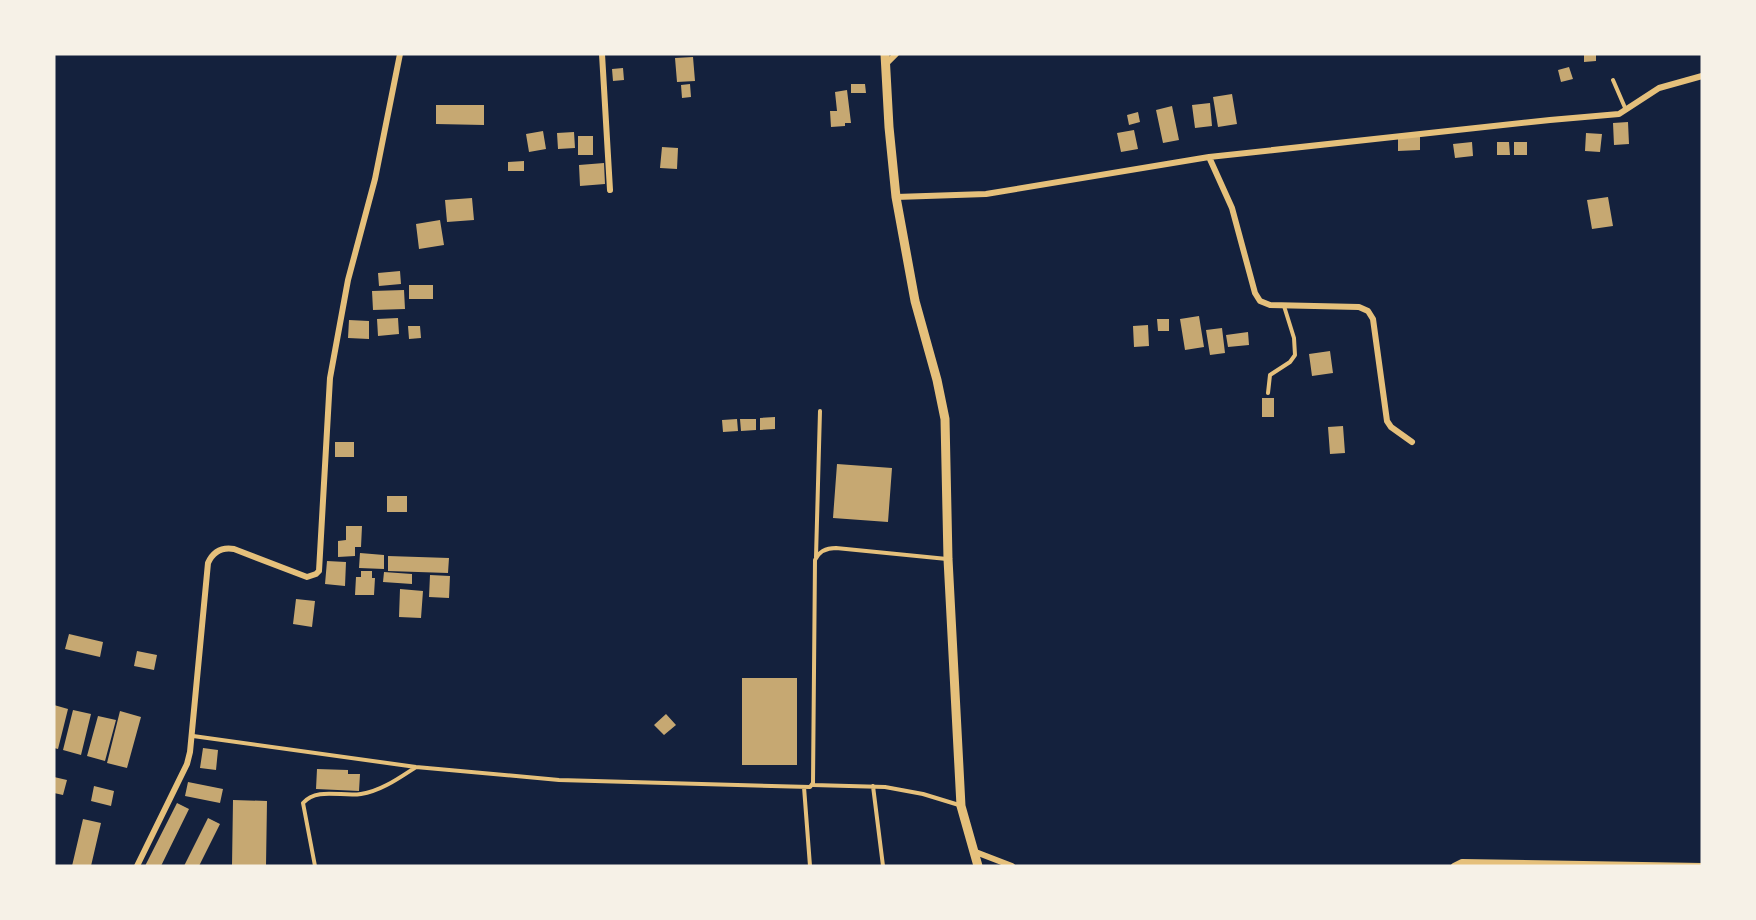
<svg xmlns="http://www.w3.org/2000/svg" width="1756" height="920" font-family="Ubuntu,sans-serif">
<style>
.building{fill:#c6a872}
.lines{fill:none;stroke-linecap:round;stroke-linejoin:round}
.service{stroke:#e5c07b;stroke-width:4}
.minor{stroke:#e5c07b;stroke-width:6}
.tertiary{stroke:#e5c07b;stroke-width:9}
</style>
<rect width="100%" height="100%" fill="#14213d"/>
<path class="building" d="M1584,54h12v7l-12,1z
M693,57l2,24 -18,1 -2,-24z
M1569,67l4,12 -12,3 -3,-12z
M623,68l1,12 -11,1 -1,-12z
M690,84l1,13 -9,1 -1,-13z
M851,84h14l1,9h-15z
M847,90l4,33h-6v3l-14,1 -1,-16h7l-2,-19z
M1232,94l5,30 -19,3 -5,-30z
M1210,103l2,23 -17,2 -3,-23z
M436,105h48v20l-48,-1z
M1172,106l7,34 -16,3 -7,-33z
M1138,112l2,10 -11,3 -2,-10z
M1628,122l1,22 -15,1 -1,-22z
M1134,130l4,19 -17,3 -4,-19z
M543,131l3,18 -17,3 -3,-18z
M574,132l1,16 -17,1 -1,-16z
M1586,133l16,1 -2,18 -15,-1z
M578,136h15v19h-15z
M1398,137h22v13l-22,1z
M1472,142l1,14 -18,2 -2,-14z
M1497,142h12l1,13h-13z
M1514,142h13v13h-13z
M662,147l16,1 -1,21 -17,-1z
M524,161v10h-16v-9z
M604,163l1,21 -25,2 -1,-21z
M1608,197l5,29 -21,3 -5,-29z
M472,198l2,22 -27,2 -2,-22z
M440,220l4,25 -25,4 -3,-25z
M400,271l1,13 -22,2 -1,-13z
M409,285h24v14h-24z
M404,290l1,19 -32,1 -1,-19z
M1199,316l5,31 -19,3 -5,-31z
M398,318l1,16 -21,2 -1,-17z
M1157,319h12v12h-11z
M349,320l20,1v18l-21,-1z
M1148,325l1,21 -15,1 -1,-21z
M408,326h12l1,12 -12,1z
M1222,328l3,25 -15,2 -4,-25z
M1248,332l1,13 -21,2 -2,-12z
M1330,351l3,22 -21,3 -3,-22z
M1262,398h12v19h-12z
M775,417v12l-15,1v-12z
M737,419l1,12 -15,1 -1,-12z
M740,419h16v11l-15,1z
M1343,426l2,27 -15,1 -2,-27z
M335,442h19v15h-19z
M837,464l55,4 -4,54 -55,-4z
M387,496h20v16h-20z
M346,526h16l-1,21h-6v9l-17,1v-16l8,-1z
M360,553l24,2v14l-25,-1z
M388,556l61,2 -1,15 -60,-2z
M327,561l19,1 -1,24 -20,-2z
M361,571h11v7h3l-1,17h-19l1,-18h5z
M384,572l28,2v10l-29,-2z
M430,575l20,1 -1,22 -20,-1z
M400,589l23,2 -2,27 -22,-1z
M296,599l19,2 -3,26 -19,-3z
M69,634l34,8 -3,15 -35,-8z
M137,651l20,4 -3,15 -20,-4z
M742,678h55v87h-55z
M54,705l14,4 -10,40 -4,-1z
M73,710l18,4 -10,41 -18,-5z
M120,711l21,6 -14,51 -20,-5z
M666,714l10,11 -12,10 -10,-10z
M98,716l18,4 -11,41 -18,-5z
M203,748l15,2 -2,20 -16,-2z
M317,769l31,1v4h12l-1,17 -43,-2z
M54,777l13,3 -4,15 -9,-2z
M188,782l35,7 -3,14 -35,-7z
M94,786l20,5 -3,15 -20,-5z
M233,800l34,1 -1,65h-34z
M177,803l12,6 -28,57h-16z
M208,818l12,6 -21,42h-15z
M83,819l18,4 -10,43h-19z"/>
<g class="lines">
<path class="service" d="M1613,80l13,30
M1268,393l2,-18 20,-13 5,-7 -1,-17 -10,-32
M816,557l4,-146
M193,736l223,31 143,13 251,7 3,-4 2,-223c4,-9 11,-12 21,-12l111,11
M813,785l72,2 38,7 36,11
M873,786l10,80
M804,787l6,79
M315,866l-12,-63c14,-16 39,-6 58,-9 20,-3 38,-16 55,-27"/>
<path class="minor" d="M602,54l8,136
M886,64l10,-10
M1209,157l23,51 23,85 5,8 10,4 89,2 9,4 5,8 14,102 4,6 21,15
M896,197l90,-3 223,-37 341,-37 69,-6 40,-26 43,-12
M973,851l39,15
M137,866l50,-102 3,-12 18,-189c5,-11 14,-16 26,-14l73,28 9,-3 3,-3 11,-193 18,-98 27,-101 25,-125
M1454,866l8,-4 240,4"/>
<path class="tertiary" d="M885,54l4,73 7,70 19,104 22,79 8,39 3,140 13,247 17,60"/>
</g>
<rect width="1756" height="920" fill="none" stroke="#f6f1e7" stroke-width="111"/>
</svg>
